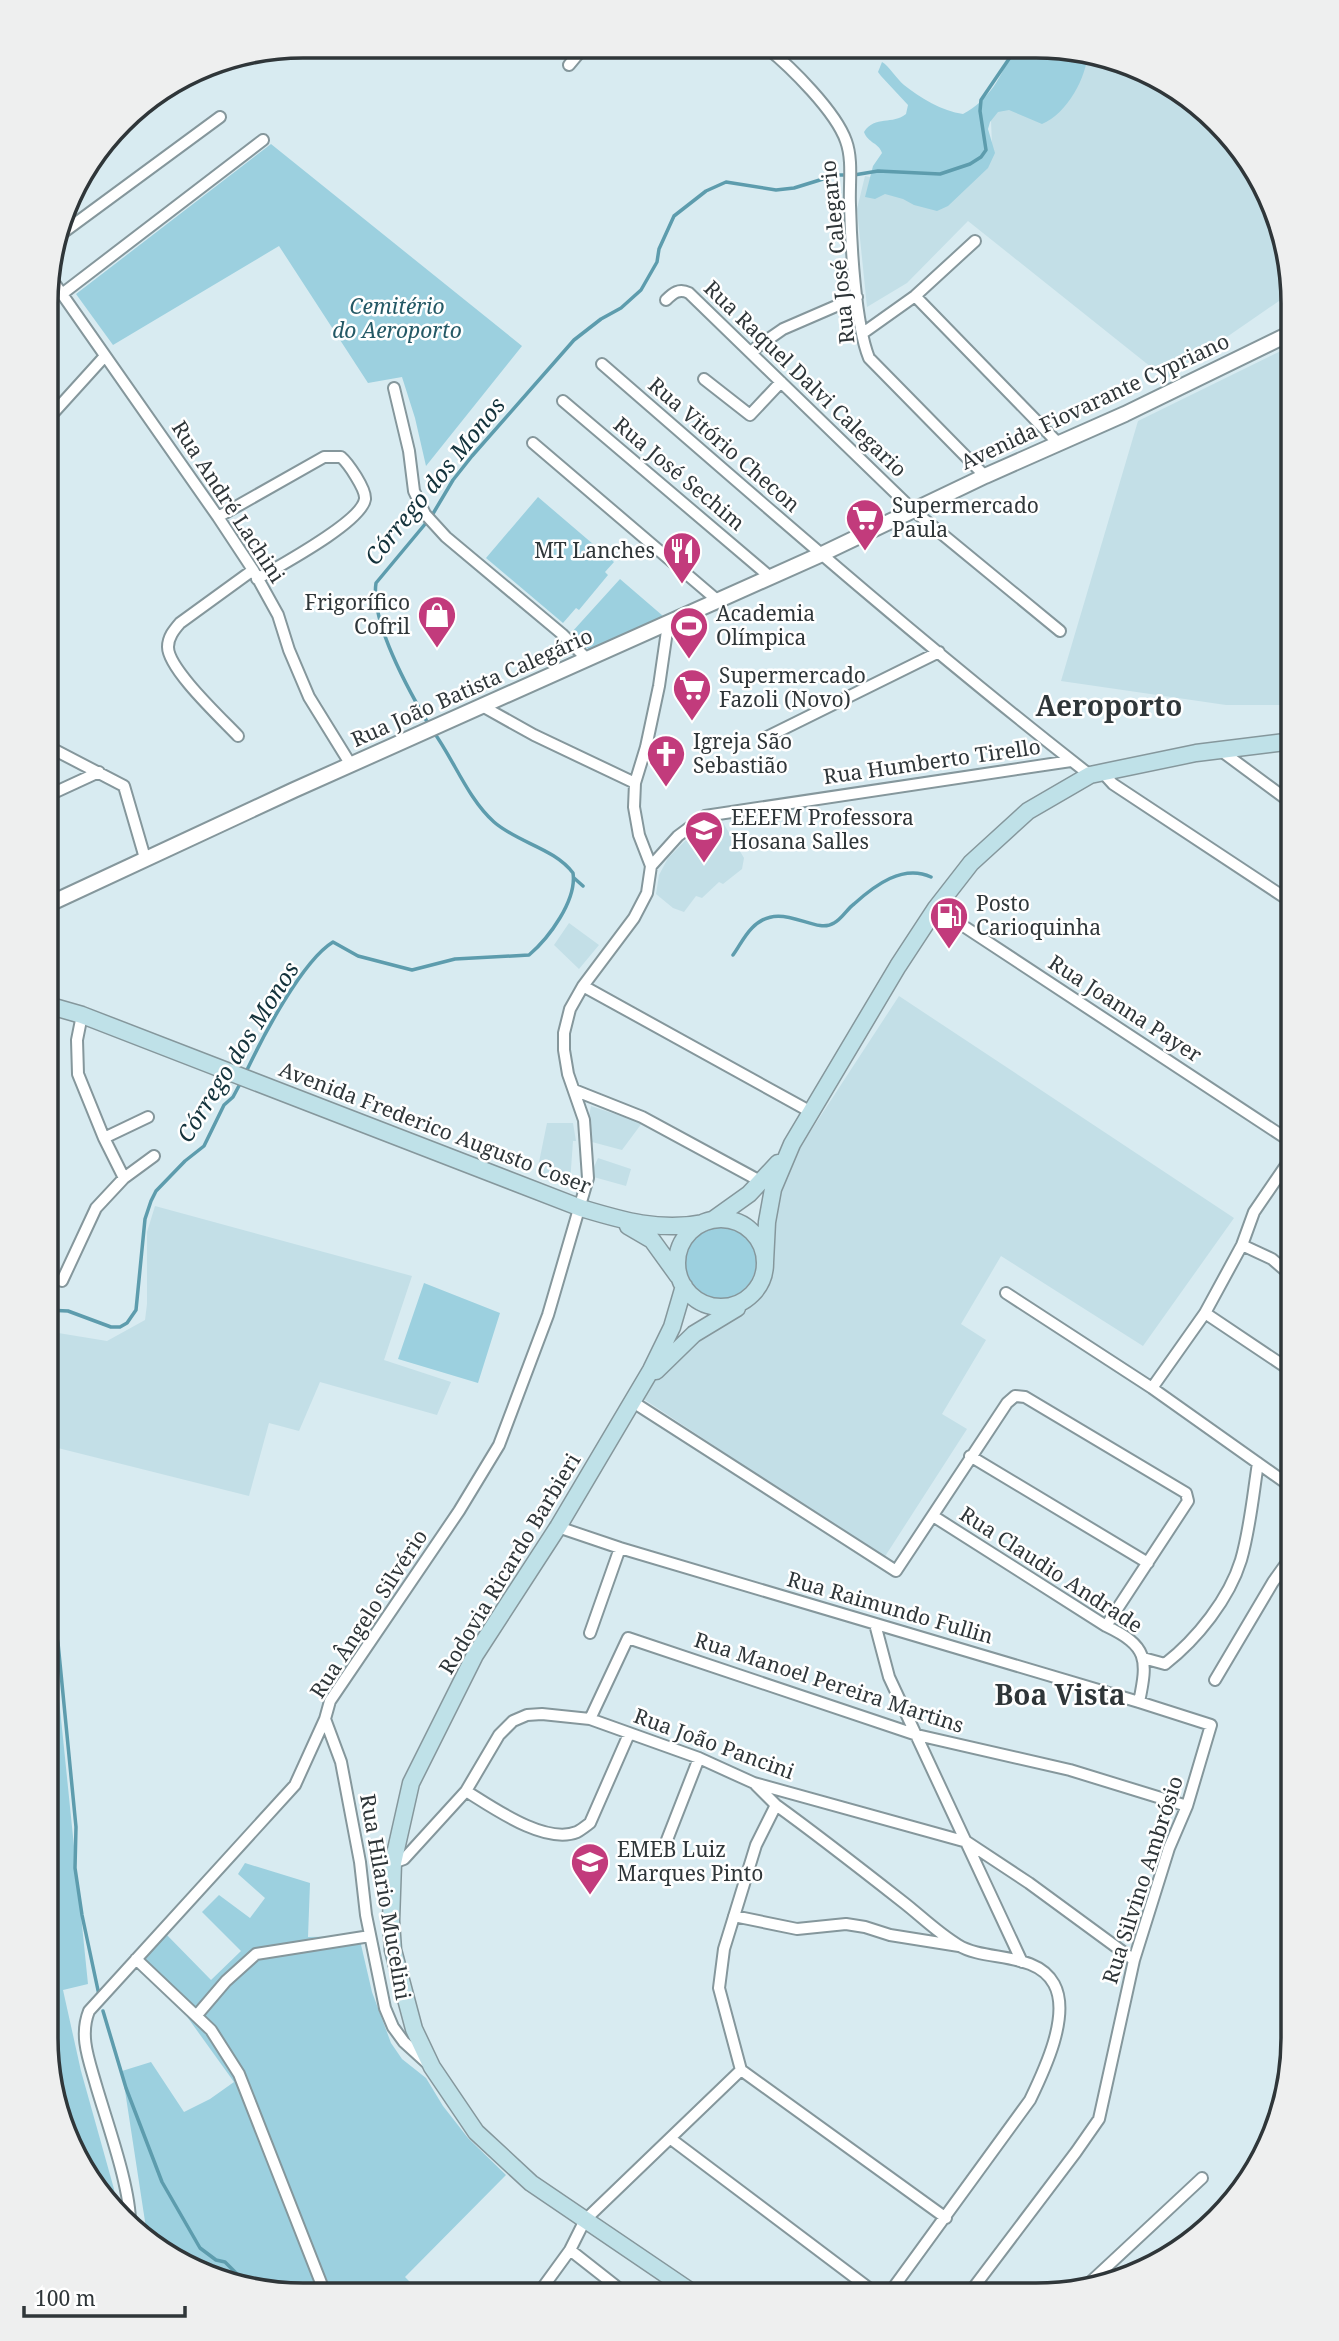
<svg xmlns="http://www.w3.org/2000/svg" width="1339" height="2341" font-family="'Noto Serif',serif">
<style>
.built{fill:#c3dfe7}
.green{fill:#9cd0df}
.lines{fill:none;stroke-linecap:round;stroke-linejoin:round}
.stream{stroke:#5d9cad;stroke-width:3.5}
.minor-casing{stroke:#85979c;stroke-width:14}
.tertiary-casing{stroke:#85979c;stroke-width:18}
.secondary-casing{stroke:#85979c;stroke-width:19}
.minor{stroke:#fff;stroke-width:10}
.tertiary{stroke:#fff;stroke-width:14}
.secondary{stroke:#bfe1e8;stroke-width:16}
.labels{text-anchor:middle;stroke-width:5;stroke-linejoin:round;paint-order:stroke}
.street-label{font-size:21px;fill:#2f3639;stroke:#fff}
.park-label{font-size:21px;font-style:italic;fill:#245966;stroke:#fff}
.poi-label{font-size:21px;fill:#2f3639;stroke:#fff;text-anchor:start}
.water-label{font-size:23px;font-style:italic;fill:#13323b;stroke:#fff}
.district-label{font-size:28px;font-weight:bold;fill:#2f3639;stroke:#fff}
.rim{fill:none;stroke:#2f3639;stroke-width:3.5}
</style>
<rect width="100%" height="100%" fill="#d8ebf1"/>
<path class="built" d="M1086,50l64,22 56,37 44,50 30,60 12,73 -126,87 -198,-158 -61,62 -40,24 -10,-98 8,-33 48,10 79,-41 -2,-49 19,-38z
M1293,345v360h-67l-165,-24 77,-260z
M722,821l22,37 -2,11 -19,15 -4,-2 -17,16 -6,-2 -12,16 -11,-4 -17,-14 3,-19 9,-17 33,-33z
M569,923l30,22 -20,24 -25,-24z
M899,996l335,222 -91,128 -142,-90 -40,68 25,16 -44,74 25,15 -83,129 -245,-162 12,-14 45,-42 50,-29 12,-16 10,-29 3,-49 14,-43 16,-28z
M591,1106l51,17 -20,27 -30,-8 -4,-21z
M547,1123h26l3,18h-3l-3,42 -33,-11z
M598,1158l33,11 -5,17 -36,-10z
M155,1206l257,70 -28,84 67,22 -14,33 -117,-33 -21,49 -30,-8 -20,73 -203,-51v-114l61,10 38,-21 2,-16v-72z"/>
<path class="green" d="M1011,50l77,1c-1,26 -21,63 -46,73l-33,-14 -11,2 -8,10 -2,7 7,24 -7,15 -40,38 -11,5 -23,-6 -11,-6 -18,-5 -10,5 -10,-2 8,-31 9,-13c-3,-10 -14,-10 -18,-21 11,-17 29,-7 42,-18l2,-9 -27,-29 -3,-4 4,-10c7,4 14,16 22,23 16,13 38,26 59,29 24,-12 41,-39 48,-64z
M271,144l251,202 -96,120 -11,-48 -13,-41 -34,6 -89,-137 -166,99 -37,-51z
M538,497l76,65 -9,10 3,3 -29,35 -3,-2 -13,15 -77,-65z
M620,579l43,37 -73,35 -18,-19z
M682 1262a37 37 0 1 1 74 0a37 37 0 1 1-74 0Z
M424,1283l76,30 -22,70 -80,-24z
M46,1571l42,413 -25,6 18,81 33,118 3,25 -28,-32 -30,-60 -13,-83z
M245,1863l65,20 -2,54 51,-1 13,56 19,51 11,16 24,19 17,28 25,32 38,37 -101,102 17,17 -153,-1 -65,-17 -56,-35 -26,-170 29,-9 33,50 26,-13 24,-17 -92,-128 22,-22 47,48 30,-29 -39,-39 17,-17 31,23 15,-20 -27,-24z"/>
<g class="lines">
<path class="stream" d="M429,725c-20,-34 -59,-103 -53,-142l55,-66 22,-37 19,-24 102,-116 27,-21 20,-11 20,-18 16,-28 2,-13 15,-33 32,-25 20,-9 50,8 18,-2 42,-13h18l24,-4 62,3 30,-10 11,-7 5,-7 -6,-39 1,-11 34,-50
M574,878l9,8
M733,955c6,-8 11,-19 19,-27 29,-30 62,8 82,-5 8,-4 13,-14 20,-19 21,-19 49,-40 77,-27
M246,1072c16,-34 56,-111 87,-130l25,14 54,14 43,-11 74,-4c20,-17 48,-55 44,-82 -19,-25 -55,-30 -79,-51 -26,-23 -40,-62 -61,-91
M46,1310l22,1 43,16h9l7,-4 9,-13 9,-91 6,-18 5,-10 29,-30 19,-15 20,-41 9,-8 8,-15
M46,1579l12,64 18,184 -1,41 7,47 17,80
M103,2011l23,77 36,94 38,66 16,12 9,2 26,26"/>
<g class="minor-casing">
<path id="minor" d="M767,48c24,19 69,64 79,93 7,19 3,43 4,64 1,39 5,118 19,153l116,118
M569,65l15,-18
M57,237l163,-120
M48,274l170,243 35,53 25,45 11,35 20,47 42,68
M62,294l201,-154
M915,296l143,147
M666,300c7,-7 13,-12 23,-7l225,218 146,120
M863,333l52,-37 60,-55
M750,352l33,-23 74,-32
M602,364c160,139 320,280 488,411
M704,379l46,36 31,-33
M394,388l15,63 5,40 11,23 21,23 116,97 26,26
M563,401l206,175
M47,420l58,-64
M533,443l184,157
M218,517l106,-60h17c7,6 25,32 24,42 -3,23 -86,67 -108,80
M482,706l52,29 101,48
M238,736c-16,-17 -70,-67 -70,-89 0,-10 6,-17 12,-24l73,-53
M767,737l172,-85
M47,746l77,40 21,72
M1220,750l73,54
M1103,773l10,11 180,119
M47,796l52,-24
M651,866l27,-30 27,-20 366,-55
M936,908l357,235
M583,986l228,126
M82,1015l-5,25 1,34 26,64 20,40
M574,1090l68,27 120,65
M104,1138l44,-21
M1242,1245l30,14 21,18
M62,1281l34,-73 28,-30 30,-22
M1006,1293l146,95 141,100
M1205,1313l88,59
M1152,1388l53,-75 37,-68 12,-33 39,-57
M633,1402l263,169 111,-168 8,-7 10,1 161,96 2,8 -82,125
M970,1456l178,107
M933,1516l173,110c42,20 42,33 33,76
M558,1527l62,21 519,154 72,23 -24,81 -18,42 -35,112 -35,159 -23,33 -108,143
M875,1624l14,53 133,285
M590,1633l30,-85
M1143,1658l22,6c32,-25 64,-65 76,-104 9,-31 12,-65 17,-97
M1215,1680l58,-98 20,-28
M325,1719l16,43 19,100 6,53 19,93 8,19 11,15 22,20
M590,1719l38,-81 289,97 153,35 117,36
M756,1785l20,20c43,31 85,64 127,97 18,14 35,31 55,43 27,17 78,6 96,39 17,31 -10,87 -24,116l-142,195
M466,1791c26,16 79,54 111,41 4,-2 9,-6 13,-9l39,-89
M665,1845l34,-87
M393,1863l11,-4 62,-68 33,-56 14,-14 14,-6 15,-1 48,5 109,39 55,25 213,59 62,41 105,77
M734,1916l63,13 49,-5 19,3 25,8 69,11
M136,1959l75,71 28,44 86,219
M197,2015l29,-34 30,-27 114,-18
M741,2070l-22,-82 5,-39 32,-104 20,-40
M741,2070l205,148
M671,2139l207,156
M130,2228c2,-37 -23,-105 -34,-143 -7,-25 -17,-49 -7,-74l206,-226 30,-66 5,-18 129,-190 40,-66 49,-130 40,-137 -4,-58 -16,-46 -4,-24v-17l6,-24 13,-23 51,-68 13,-25 4,-27 -12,-31 -5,-28 1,-24 11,-36 13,-61 9,-62
M570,2250l56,44
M1084,2288l118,-110
M538,2294l32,-44 15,-30 156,-150"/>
</g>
<g class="tertiary-casing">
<path id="tertiary" d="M47,905l247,-115 528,-236 163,-78 140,-62 168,-82"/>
</g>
<g class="secondary-casing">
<path id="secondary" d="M47,1005l35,10 499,193c40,12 79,24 122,15
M714,1219l35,-25 29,-31
M677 1263a44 44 0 1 1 88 0a44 44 0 1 1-88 0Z
M628,1226l24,14 26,36
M765,1262l2,-40 6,-33 19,-45 106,-178 38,-58 35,-45 57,-52 62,-36 106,-22 97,-12
M684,1286l-12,41 -21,43 -93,157 -83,128 -64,128 -18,80 -2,58 2,29 21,79 18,38 44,65 55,51 165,112
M656,1371l38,-37 43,-26"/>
</g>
<use href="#minor" class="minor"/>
<use href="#tertiary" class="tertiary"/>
<use href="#secondary" class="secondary"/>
</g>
<defs>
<g id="supermarket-pin" transform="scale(2.0125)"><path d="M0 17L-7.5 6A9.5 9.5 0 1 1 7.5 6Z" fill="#c23b7c" stroke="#fff"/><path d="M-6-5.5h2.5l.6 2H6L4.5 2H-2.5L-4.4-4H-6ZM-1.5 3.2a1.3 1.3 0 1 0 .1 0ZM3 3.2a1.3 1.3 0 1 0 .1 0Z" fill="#fff"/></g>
<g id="restaurant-pin" transform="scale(2.0125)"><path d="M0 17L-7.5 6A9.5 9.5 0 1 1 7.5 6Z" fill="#c23b7c" stroke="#fff"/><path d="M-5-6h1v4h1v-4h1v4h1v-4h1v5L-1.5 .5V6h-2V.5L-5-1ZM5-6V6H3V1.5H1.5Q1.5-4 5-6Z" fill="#fff"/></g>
<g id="shop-pin" transform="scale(2.0125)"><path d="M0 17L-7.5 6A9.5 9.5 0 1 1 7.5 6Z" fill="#c23b7c" stroke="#fff"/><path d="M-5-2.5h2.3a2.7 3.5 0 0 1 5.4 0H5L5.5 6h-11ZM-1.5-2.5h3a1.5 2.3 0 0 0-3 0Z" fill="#fff"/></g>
<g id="stadium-pin" transform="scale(2.0125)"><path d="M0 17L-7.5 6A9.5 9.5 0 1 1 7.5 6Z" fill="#c23b7c" stroke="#fff"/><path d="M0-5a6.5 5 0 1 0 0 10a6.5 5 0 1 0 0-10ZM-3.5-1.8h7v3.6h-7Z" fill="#fff"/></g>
<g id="church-pin" transform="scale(2.0125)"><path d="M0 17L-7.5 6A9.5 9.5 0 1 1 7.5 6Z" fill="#c23b7c" stroke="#fff"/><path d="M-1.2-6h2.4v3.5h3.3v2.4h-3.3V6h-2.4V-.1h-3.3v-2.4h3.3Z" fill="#fff"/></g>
<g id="school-pin" transform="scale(2.0125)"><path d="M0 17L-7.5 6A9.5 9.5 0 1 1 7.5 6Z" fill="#c23b7c" stroke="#fff"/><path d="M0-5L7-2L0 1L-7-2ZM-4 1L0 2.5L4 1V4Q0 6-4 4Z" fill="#fff"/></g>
<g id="fuel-pin" transform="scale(2.0125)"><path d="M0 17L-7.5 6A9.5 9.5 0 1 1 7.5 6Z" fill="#c23b7c" stroke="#fff"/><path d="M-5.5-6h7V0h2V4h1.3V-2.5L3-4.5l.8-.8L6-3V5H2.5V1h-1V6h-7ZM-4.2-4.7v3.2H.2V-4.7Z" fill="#fff"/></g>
</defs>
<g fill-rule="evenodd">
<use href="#supermarket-pin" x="865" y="518"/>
<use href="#restaurant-pin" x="682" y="551"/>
<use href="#shop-pin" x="437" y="615"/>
<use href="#stadium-pin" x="689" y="626"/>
<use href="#supermarket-pin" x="692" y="688"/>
<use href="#church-pin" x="666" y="754"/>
<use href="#school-pin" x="704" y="830"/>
<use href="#fuel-pin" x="949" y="916"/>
<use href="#school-pin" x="590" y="1862"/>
</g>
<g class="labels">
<g class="street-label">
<text transform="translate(838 252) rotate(-96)" y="7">Rua José Calegario</text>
<text transform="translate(805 379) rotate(44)" y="7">Rua Raquel Dalvi Calegario</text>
<text transform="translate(1095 402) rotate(-25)" y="7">Avenida Fiovarante Cypriano</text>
<text transform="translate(724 445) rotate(41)" y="7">Rua Vitório Checon</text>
<text transform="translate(679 474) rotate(40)" y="7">Rua José Sechim</text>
<text transform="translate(228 502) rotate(57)" y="7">Rua André Lachini</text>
<text transform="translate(472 688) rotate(-24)" y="7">Rua João Batista Calegário</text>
<text transform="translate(932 762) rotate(-8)" y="7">Rua Humberto Tirello</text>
<text transform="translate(1125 1009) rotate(33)" y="7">Rua Joanna Payer</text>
<text transform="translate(435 1128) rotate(21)" y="7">Avenida Frederico Augusto Coser</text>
<text transform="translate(510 1564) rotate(-59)" y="7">Rodovia Ricardo Barbieri</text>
<text transform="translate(1051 1570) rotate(33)" y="7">Rua Claudio Andrade</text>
<text transform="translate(890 1608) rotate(16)" y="7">Rua Raimundo Fullin</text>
<text transform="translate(369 1614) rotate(-57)" y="7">Rua Ângelo Silvério</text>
<text transform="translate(829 1683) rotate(18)" y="7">Rua Manoel Pereira Martins</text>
<text transform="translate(714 1744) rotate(20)" y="7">Rua João Pancini</text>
<text transform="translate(1143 1880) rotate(-72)" y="7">Rua Silvino Ambrósio</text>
<text transform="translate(385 1897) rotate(80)" y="7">Rua Hilario Mucelini</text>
</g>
<g class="park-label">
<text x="397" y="314">Cemitério<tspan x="397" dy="24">do Aeroporto</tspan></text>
</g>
<g class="poi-label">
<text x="892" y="513">Supermercado<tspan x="892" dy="24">Paula</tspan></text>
<text x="655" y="558" text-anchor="end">MT Lanches</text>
<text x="410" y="610" text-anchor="end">Frigorífico<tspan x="410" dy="24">Cofril</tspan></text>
<text x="716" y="621">Academia<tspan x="716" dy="24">Olímpica</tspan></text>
<text x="719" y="683">Supermercado<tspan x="719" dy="24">Fazoli (Novo)</tspan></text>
<text x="693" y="749">Igreja São<tspan x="693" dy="24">Sebastião</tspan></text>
<text x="731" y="825">EEEFM Professora<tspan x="731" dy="24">Hosana Salles</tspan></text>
<text x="976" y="911">Posto<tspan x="976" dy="24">Carioquinha</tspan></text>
<text x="617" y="1857">EMEB Luiz<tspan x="617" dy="24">Marques Pinto</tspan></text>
</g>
<g class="water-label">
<text transform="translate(435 481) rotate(-51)" y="8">Córrego dos Monos</text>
<text transform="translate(238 1052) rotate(-58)" y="8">Córrego dos Monos</text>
</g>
<g class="district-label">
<text x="1109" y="716">Aeroporto</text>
<text x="1060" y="1705">Boa Vista</text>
</g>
</g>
<path d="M0 0H1339V2341H0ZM303 58H1036A245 245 0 0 1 1281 303V2038A245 245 0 0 1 1036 2283H303A245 245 0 0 1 58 2038V303A245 245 0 0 1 303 58Z" fill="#eeefef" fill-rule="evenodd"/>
<path class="rim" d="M303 58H1036A245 245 0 0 1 1281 303V2038A245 245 0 0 1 1036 2283H303A245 245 0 0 1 58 2038V303A245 245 0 0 1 303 58Z"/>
<path d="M24 2306v10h161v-10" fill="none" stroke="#2f3639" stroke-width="3.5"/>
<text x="35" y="2306" font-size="21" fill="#2f3639" stroke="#ffffff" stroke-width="5" paint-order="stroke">100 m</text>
</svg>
